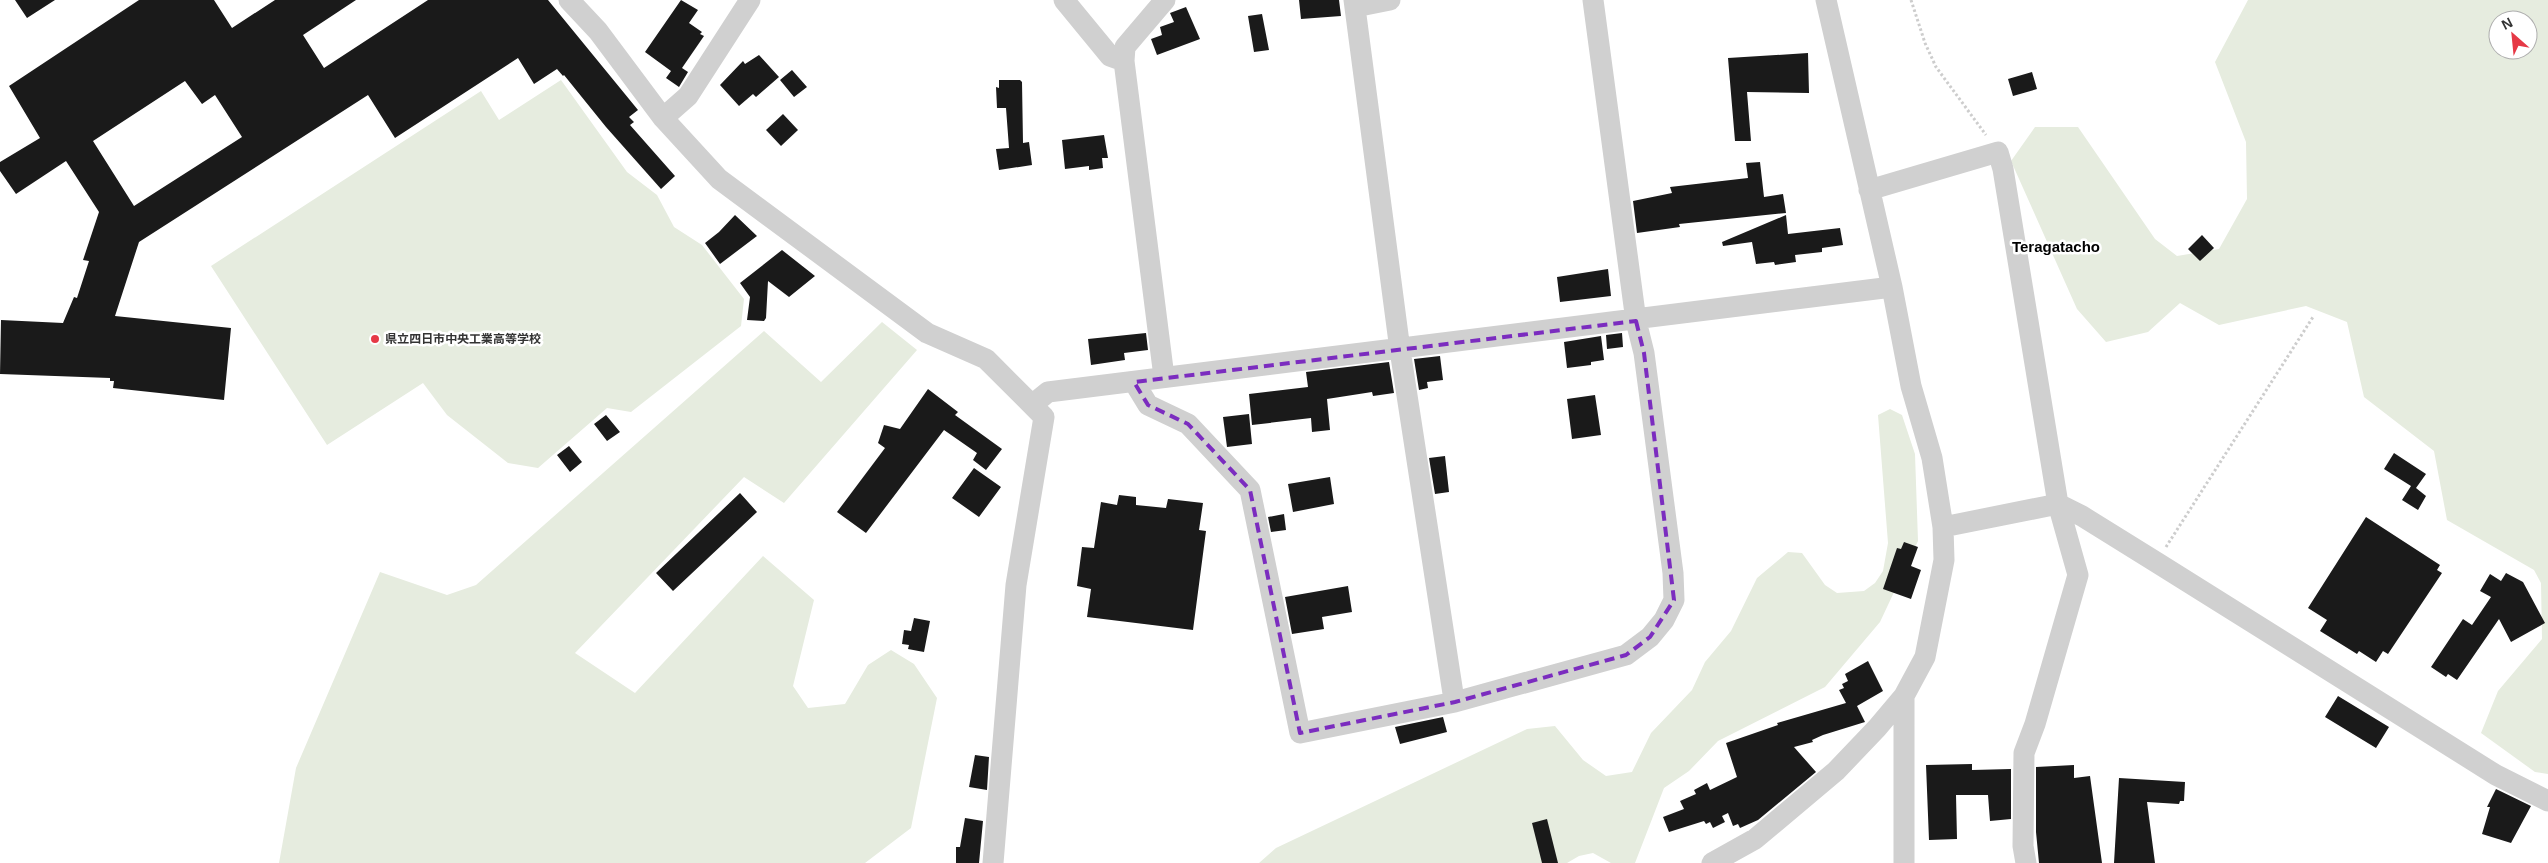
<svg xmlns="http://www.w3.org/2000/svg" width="2548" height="863" font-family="Helvetica,'Noto Sans JP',sans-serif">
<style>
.green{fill:#e6ecdf;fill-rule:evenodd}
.building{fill:#1a1a1a;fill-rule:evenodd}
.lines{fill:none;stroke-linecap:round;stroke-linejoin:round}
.path{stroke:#cdcdcd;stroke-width:3;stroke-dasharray:2.5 2.5;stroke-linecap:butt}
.street{stroke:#d0d0d0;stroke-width:21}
.marked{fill:none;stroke:#7b2cbf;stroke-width:4;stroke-dasharray:10 6;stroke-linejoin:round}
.poi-dot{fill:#e63946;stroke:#fff;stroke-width:2}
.labels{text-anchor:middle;stroke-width:5;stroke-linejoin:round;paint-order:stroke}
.poi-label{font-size:12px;font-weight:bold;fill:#333;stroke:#fff;text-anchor:start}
.quarter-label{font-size:15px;font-weight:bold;fill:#000;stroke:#fff}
</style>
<rect width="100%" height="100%" fill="#fff"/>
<path class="green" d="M2248,0h300v774l-13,-2 -54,-39 17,-42 44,-52 -1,-56 -7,-13 -87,-50 -13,-69 -70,-54 -17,-75 -41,-16 -87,19 -39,-22 -32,29 -42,10 -29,-33 -66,-148 24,-34h43l77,112 22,17 42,-7 28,-50 -1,-57 -31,-80zM2498,20h30v30h-30z
M561,80l66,92 30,23 17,32 28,18 42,54 -3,27 -110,86 -24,-4 -69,60 -30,-5 -61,-48 -24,-32 -96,62 -116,-179 270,-175 18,29z
M882,322l35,28 -133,153 -40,-26 -169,176 60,40 128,-137 51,44 -21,86 15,22 37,-4 23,-39 23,-15 23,14 23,34 -26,130 -46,35h-586l17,-95 84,-196 67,23 29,-10 288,-254 57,51z
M1890,409l12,6 13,39 3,87 -38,81 -55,65 -107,54 -29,30 -25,17 -29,75h-24l-18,-10 -14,3 -12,7h-308l17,-15 251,-119 28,-3 28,34 23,16 26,-4 19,-39 41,-43 13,-28 26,-31 26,-53 31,-26 14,1 23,32 12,8 27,-2 11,-8 8,-12 5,-28 -10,-128z"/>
<path class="building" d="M15,0h40l-28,18z
M139,0h75l18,28 43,-28h81l-53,35 21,33 104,-68h120l90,110 -9,7 5,5 -4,3 45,51 -14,13 -55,-62 -42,-52 -1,1 -6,-7 -23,15 -16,-26 -123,80 -27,-43 -229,147 -24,74 116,12 -7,72 -111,-12 1,-7h-4v-3l-110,-4 1,-54 62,3 11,-26 3,1 12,-37 -6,-1 16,-48 -33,-51 -50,33 -16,-23v-9l40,-24 -31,-52zM185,81l17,23 13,-9 27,42 -108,69 -41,-65z
M681,0l17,10 -9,13 13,9 -2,2 4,2 -22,32 6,4 -9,15 -13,-9 5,-7 -26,-19z
M1299,0h40l2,16 -40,3z
M1186,7l14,32 -43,16 -6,-16 11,-4 -2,-8 14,-5 -4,-9z
M1262,14l7,36 -15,2 -6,-36z
M1808,53l1,40 -62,-1 4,49h-16l-7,-83z
M759,55l20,22 -23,20 -3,-3 -14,12 -19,-21 23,-24 2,3z
M792,70l15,17 -13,10 -14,-17z
M2032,72l5,17 -24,7 -5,-17z
M999,80h21l2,2 1,61 6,-1 3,23 -33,5 -3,-21 13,-1 -3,-40h-9l-1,-21 3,1z
M783,114l15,16 -17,16 -15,-16z
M1104,135l4,23h-6l1,10 -14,2v-4l-24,3 -3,-29z
M1760,162l4,35 19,-3 3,19 -107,11 1,3 -43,6 -4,-32 39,-8 -2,-6 78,-9 -2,-15z
M735,215l22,21 -37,28 -15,-21 14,-11z
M1786,215l2,19 52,-6 3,17 -21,3v4l-27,3 1,7 -21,3 -1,-3 -18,2 -4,-22 -29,4 -1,-4z
M2202,235l12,13 -14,13 -12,-12z
M782,250l33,26 -26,21 -21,-16 -2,37 -2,3 -17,-1 3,-23 -10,-14z
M1608,269l3,27 -51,6 -3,-25z
M1146,333l2,17 -24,3 1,7 -34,5 -3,-26z
M1622,333l1,14 -16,2 -1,-14z
M1601,336l3,24 -13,2v3l-24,3 -3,-26z
M1440,356l3,24 -16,2 1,6 -9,2 -5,-31z
M1389,362l5,31 -21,3 -1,-4 -45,7 3,31 -18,2 -1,-14 -59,7 -3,-31 59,-7 -2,-15z
M928,389l30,23 -3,3 47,34 -16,21 -13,-10 4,-7 -33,-23 -78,103 -29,-21 48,-64 -7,-5 6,-18 16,4z
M1595,395l6,40 -29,4 -5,-40z
M1249,414l3,30 -25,3 -4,-30z
M606,415l14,17 -13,9 -13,-17z
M569,446l13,16 -12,10 -13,-17z
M2394,453l32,21 -10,14 10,8 -8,14 -16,-10 9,-14 -27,-17z
M1445,456l4,36 -14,2 -6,-36z
M974,468l27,19 -22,30 -27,-19z
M1330,477l4,27 -41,8 -5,-28z
M740,493l17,19 -84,79 -17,-18z
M1119,495l17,2v8l30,3 2,-9 35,4 -4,27 7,1 -13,99 -106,-13 4,-28 -14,-3 5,-39 12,1 7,-46 16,3z
M1284,514l2,16 -15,2 -3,-15z
M2366,517l74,48 -3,5 5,3 -54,81 -5,-3 -7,11 -17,-11 -2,3 -37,-23 7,-11 -19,-12z
M1904,542l14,5 -7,19 10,4 -10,29 -28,-10 14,-41 4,1z
M2506,573l17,9 22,41 -34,19 -12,-23 -42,61 -9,-6 -2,3 -15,-10 32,-48 9,6 19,-28 -11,-6 10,-17 11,7z
M1348,586l4,26 -30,5 2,12 -32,5 -7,-37z
M914,618l16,3 -6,31 -16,-3 1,-4 -7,-1 2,-14 7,1z
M1868,661l15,30 -26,15 8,16 -42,13 -11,5 1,2 -19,5 22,25 -58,48 -18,8 -2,-4 -5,2 -5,-13 -6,3 3,6 -12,6 -3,-6 -4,2 -2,-3 -35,11 -6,-15 21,-8 -4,-8 16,-7 -2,-4 13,-7 3,7 27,-13 -11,-34 52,-18 -1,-2 69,-20 -7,-13 5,-2 -2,-4 6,-3 -3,-7z
M2338,696l51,31 -13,21 -51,-31z
M1443,717l4,15 -47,12 -5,-17z
M975,755l14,2 -2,33 -18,-3z
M1972,764v6l39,-1v50l-21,2 -2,-26h-32l1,44 -28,1 -3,-75z
M2074,765v13l16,-2 12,87h-63l-3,-31v-65z
M2119,778l66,4 -1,19h-4l-1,3 -32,-2 8,61h-41z
M2496,789l35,17 -20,37 -29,-9 8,-27h-3z
M965,818l18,3 -4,42h-23v-16h4z
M1547,819l11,44h-16l-10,-40z"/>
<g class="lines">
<path class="path" d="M1911,0l14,43 11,24 50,68
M2166,547l147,-230"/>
<path class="street" d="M569,0l29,31 65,87 56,61 208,154 59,26 58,58 -28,168 -23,278
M1064,0l46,56 14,5
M1354,0l46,350 54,350
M1355,7l35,-7
M663,118l25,-22 62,-96
M1869,190l129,-38 5,17 55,335 20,71 -43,149 -11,29 -1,93 3,17
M1164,377l-40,-316 1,-14 40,-47
M1134,382l14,23 40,19 62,66 50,243 155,-31 171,-47 24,-18 14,-17 10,-20 -1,-27 -29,-220 -8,-32 -43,-321
M1032,405l16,-13 844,-105
M1943,527l115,-23 24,12 74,46 340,213 52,26
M1904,696v167
M1712,863l43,-24 81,-68 41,-43 27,-32 21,-39 19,-97 -1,-33 -11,-69 -21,-72 -19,-99 -66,-287"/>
</g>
<path class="marked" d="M1636,321l8,32 30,247 -24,37 -24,18 -171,47 -155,31 -50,-243 -62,-66 -40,-19 -14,-23z"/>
<circle class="poi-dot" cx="375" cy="339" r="5"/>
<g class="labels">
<g class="poi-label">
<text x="385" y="343">県立四日市中央工業高等学校</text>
</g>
<g class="quarter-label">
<text x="2056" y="252">Teragatacho</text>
</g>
</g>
<g transform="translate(2513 35) rotate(333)"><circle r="24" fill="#ffffff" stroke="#adadad"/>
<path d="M0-4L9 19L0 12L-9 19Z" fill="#e63946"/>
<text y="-8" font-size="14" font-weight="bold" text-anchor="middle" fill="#333333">N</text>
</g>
</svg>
